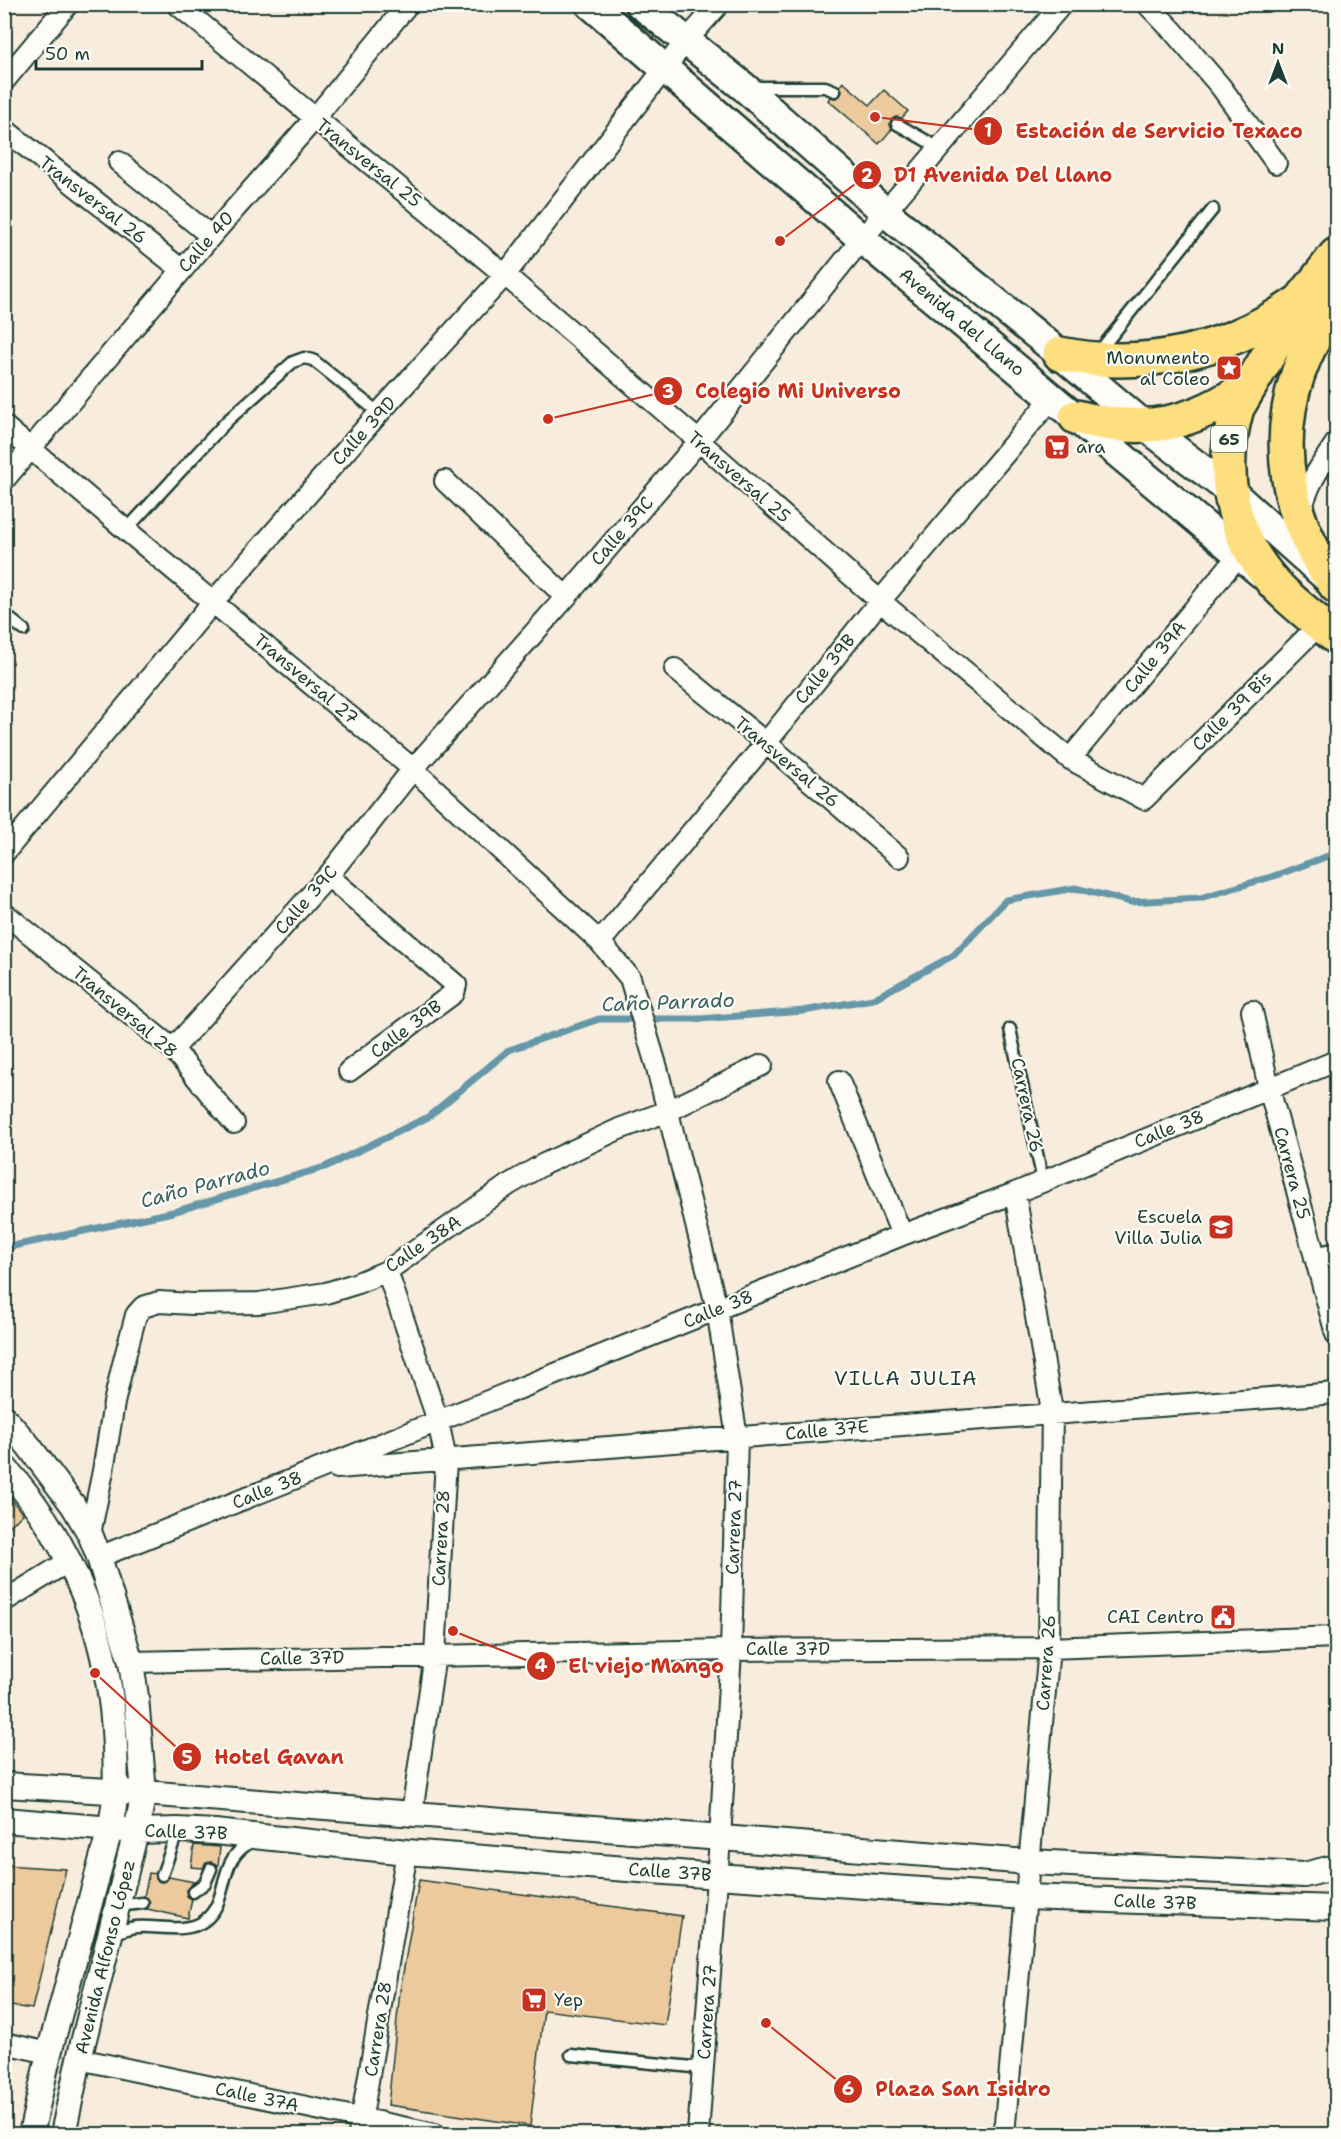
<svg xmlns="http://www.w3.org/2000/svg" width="1341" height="2139" font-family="'Shantell Sans',sans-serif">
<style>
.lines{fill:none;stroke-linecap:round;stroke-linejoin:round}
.stream{stroke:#6597a8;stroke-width:7}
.building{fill:#edc99e;stroke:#1f3d34;stroke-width:1.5}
.service-casing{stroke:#1f3d34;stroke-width:15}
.minor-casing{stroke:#1f3d34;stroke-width:24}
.tertiary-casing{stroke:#1f3d34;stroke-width:28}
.secondary-casing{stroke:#1f3d34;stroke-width:33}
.trunk-casing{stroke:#1f3d34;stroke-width:38}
.service{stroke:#fdfcf7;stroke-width:10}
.minor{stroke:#fdfcf7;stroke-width:20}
.tertiary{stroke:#fdfcf7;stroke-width:24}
.secondary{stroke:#fdfcf7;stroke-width:28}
.trunk{stroke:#fedf80;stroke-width:33}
.labels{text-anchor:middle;stroke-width:4.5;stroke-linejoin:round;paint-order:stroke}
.shield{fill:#fdfcf7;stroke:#62766e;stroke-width:1.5}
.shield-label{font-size:16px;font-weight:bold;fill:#1f3d34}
.street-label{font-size:18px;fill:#1f3d34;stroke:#fdfcf7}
.poi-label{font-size:18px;fill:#1f3d34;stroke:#fdfcf7;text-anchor:end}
.water-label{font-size:20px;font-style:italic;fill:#3c6264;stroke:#fdfcf7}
.neighbourhood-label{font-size:20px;letter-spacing:1.5px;fill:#1f3d34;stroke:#fdfcf7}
.leader{fill:none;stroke:#c8321e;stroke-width:2}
.callout-dot{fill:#c8321e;stroke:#fdfcf7;stroke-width:2}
.mark-label{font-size:18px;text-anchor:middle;font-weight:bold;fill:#fff}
.callout-label{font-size:20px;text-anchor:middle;font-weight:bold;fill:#c8321e;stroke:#fdfcf7;stroke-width:4.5;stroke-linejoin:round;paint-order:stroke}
</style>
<rect width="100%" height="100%" fill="#f8eddc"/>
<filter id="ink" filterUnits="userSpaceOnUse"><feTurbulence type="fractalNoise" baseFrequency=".0167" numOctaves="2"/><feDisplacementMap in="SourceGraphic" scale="12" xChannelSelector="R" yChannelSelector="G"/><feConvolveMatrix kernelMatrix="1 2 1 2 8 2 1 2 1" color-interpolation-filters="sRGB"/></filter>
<g filter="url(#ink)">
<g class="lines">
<path class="stream" d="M4,1248l169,-36 152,-45 103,-50 81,-67 90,-31h101l103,-8 70,-12 81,-44 52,-55 69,-12 56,14 69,-4 74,-22 62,-23"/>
</g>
<path class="building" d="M843,82l27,23 14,-15 24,21 -6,7 -6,-1 -5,3 -1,5 2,4 -13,15 -51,-44 2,-3 5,1 5,-2 2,-5 -2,-5z
M4,1490l19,24 -19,17z
M194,1845l26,2 -2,19 -7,-4 -5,1 -3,5 -12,-1z
M4,1865l62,4 -34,140 -28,-4z
M149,1873l6,1 1,5 4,3 6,-1 3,-4 25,5 -8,8 1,6 5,3 -4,19 -41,-9 3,-7 -6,-6z
M419,1880l263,36 -17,109 -121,-15 -14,116 -142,-21 12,-114z"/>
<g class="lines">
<g class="service-casing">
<path id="service" d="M753,87h72l10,4
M897,124l42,24
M1097,354l116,-145
M126,530l101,-109 66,-59 11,-4 9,2 66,53
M4,614l20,16
M1010,1029l33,152
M162,1875l16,-45
M193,1892l12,-9 6,-14
M118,1906l25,-3
M110,1935c8,-3 17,-7 26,-8 21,-2 50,7 68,-6 28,-21 10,-61 49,-80
M571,2055l132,13"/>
</g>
<g class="minor-casing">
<path id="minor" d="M177,4l328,271 194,166 181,160 190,158 74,40 170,-169 8,-5
M1147,4l26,27 48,56 55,76
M4,81l64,-77
M4,129l178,141
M119,162l92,74
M4,426l122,104 287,239 187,173 30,36 27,90 60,241 20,129 -6,212 -11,189 -22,295
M4,480l207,-244 104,-118 93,-114
M445,481l121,116
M1301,513c5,-27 20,-48 35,-70
M675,669l91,74 133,114
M1070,759l169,-204
M4,853l209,-251 166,-189 126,-138 180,-233 34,-38
M328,876l128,109 -2,8 -105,78
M4,913l169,136 61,74
M600,942l166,-199 114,-142 172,-203
M1252,1011l17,77 67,246
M173,1049l155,-173 85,-107 153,-172 133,-156 163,-202 200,-235
M839,1081l63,154
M1315,1258l21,-5
M387,1271l51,150 8,39 -11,195 -23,158
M337,1468c333,-25 666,-53 999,-75
M90,1534l13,-63 11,-68 8,-35 14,-53 7,-8 16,-5 33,2 67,-1 67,-10 29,-9 32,-13 121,-86 36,-21 75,-35 49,-18 94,-46
M99,1557l803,-322 113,-42 321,-132
M4,1601l65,-40
M131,1662l600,-12 318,-2 287,-11
M4,2043l45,10
M79,2059l356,75
M359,2134l48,-282
M1004,2134l45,-486 3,-237 -37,-218"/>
</g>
<g class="tertiary-casing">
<path id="tertiary" d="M4,1418l24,27 45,60 17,29 9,23 32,105 5,35 8,96 -8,38 -57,228 -16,75
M4,1467c71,77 107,176 111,280 1,29 2,52 -5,82l-61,224 -18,81
M4,1785l140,8 885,69 275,13 32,-8
M4,1820l132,11 42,-1 37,2 192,20 310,24 309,21 310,11"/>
</g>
<g class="secondary-casing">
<path id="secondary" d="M590,4l272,235 399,334
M640,4l104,83 141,125 175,142 85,72 84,64 96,86"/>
</g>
<g class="trunk-casing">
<path id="trunk" d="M1336,255l-35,45 -64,108c-18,62 -7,126 37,175 18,20 42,37 62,54
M1336,304c-67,89 -66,193 0,282
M1060,354c84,17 167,-3 237,-51
M1076,417c70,18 117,8 175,-33"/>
</g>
<use href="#service" class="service"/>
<use href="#minor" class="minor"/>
<use href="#tertiary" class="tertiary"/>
<use href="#secondary" class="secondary"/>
<use href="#trunk" class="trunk"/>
</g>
</g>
<defs>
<g id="sight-square" transform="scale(1.35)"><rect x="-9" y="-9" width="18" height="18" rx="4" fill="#c8321e" stroke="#fdfcf7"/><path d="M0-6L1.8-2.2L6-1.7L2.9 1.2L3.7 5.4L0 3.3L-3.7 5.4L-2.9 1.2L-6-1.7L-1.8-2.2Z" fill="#fff"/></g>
<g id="supermarket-square" transform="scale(1.35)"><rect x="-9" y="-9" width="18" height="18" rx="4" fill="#c8321e" stroke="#fdfcf7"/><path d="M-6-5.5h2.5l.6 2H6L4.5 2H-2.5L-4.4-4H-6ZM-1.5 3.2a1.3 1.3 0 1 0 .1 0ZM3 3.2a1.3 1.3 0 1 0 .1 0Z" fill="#fff"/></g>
<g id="school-square" transform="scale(1.35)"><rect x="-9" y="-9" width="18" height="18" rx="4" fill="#c8321e" stroke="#fdfcf7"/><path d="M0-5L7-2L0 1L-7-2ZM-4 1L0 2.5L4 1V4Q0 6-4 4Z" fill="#fff"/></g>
<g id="civic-square" transform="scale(1.35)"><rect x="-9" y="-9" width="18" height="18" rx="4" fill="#c8321e" stroke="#fdfcf7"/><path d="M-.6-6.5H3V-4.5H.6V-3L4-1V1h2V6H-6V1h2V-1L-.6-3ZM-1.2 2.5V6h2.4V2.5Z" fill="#fff"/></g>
</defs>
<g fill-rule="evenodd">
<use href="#sight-square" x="1229" y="368"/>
<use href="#supermarket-square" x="1057" y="447"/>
<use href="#school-square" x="1221" y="1227"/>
<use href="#civic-square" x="1223" y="1617"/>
<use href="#supermarket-square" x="534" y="2000"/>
</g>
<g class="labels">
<rect class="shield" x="1211" y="426" width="36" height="26" rx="4.5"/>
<g class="shield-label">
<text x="1229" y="445">65</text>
</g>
<g class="street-label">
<text transform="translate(369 163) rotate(39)" y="6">Transversal 25</text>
<text transform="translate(93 200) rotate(38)" y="6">Transversal 26</text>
<text transform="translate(206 242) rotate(-49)" y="6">Calle 40</text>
<text transform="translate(962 322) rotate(40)" y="6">Avenida del Llano</text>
<text transform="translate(364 431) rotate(-48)" y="6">Calle 39D</text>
<text transform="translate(739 477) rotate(41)" y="6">Transversal 25</text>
<text transform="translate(622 531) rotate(-49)" y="6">Calle 39C</text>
<text transform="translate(1155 657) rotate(-51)" y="6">Calle 39A</text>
<text transform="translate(825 669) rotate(-51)" y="6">Calle 39B</text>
<text transform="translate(306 679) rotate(40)" y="6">Transversal 27</text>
<text transform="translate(1232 711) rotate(-45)" y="6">Calle 39 Bis</text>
<text transform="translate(787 762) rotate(40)" y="6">Transversal 26</text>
<text transform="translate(306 900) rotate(-49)" y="6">Calle 39C</text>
<text transform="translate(125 1012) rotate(40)" y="6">Transversal 28</text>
<text transform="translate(406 1029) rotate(-37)" y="6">Calle 39B</text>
<text transform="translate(1027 1105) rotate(78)" y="6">Carrera 26</text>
<text transform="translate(1169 1129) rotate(-22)" y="6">Calle 38</text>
<text transform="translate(1292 1173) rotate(75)" y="6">Carrera 25</text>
<text transform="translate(423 1244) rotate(-34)" y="6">Calle 38A</text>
<text transform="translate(718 1309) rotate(-22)" y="6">Calle 38</text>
<text transform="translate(827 1430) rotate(-5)" y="6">Calle 37E</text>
<text transform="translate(267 1490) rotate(-22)" y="6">Calle 38</text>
<text transform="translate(734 1527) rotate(-88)" y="6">Carrera 27</text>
<text transform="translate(441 1538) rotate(-87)" y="6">Carrera 28</text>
<text x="788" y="1655">Calle 37D</text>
<text transform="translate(302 1658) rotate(-1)" y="6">Calle 37D</text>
<text transform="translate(1046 1663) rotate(-86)" y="6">Carrera 26</text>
<text transform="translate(186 1832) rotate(2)" y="6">Calle 37B</text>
<text transform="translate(670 1872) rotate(4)" y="6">Calle 37B</text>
<text transform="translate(1155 1902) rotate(2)" y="6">Calle 37B</text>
<text transform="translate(105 1957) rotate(-76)" y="6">Avenida Alfonso López</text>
<text transform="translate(707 2012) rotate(-86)" y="6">Carrera 27</text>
<text transform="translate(378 2029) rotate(-81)" y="6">Carrera 28</text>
<text transform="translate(257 2097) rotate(12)" y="6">Calle 37A</text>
</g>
<g class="poi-label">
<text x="1210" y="364">Monumento<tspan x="1210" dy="21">al Coleo</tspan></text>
<text x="1076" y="453" text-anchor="start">ara</text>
<text x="1202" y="1223">Escuela<tspan x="1202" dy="21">Villa Julia</tspan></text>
<text x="1204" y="1623">CAI Centro</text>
<text x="554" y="2006" text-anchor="start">Yep</text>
</g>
<g class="water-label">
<text transform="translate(668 1002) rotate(-2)" y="7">Caño Parrado</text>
<text transform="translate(205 1184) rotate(-15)" y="7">Caño Parrado</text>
</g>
<g class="neighbourhood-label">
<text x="906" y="1385">VILLA JULIA</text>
</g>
</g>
<path class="leader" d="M875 117L988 131M780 241L867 175M548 419L668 391M453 1631L541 1666M95 1673L187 1757M766 2023L848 2089"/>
<g class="callout-dot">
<circle cx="875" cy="117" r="6"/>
<circle cx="780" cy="241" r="6"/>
<circle cx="548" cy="419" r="6"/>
<circle cx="453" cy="1631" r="6"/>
<circle cx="95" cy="1673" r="6"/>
<circle cx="766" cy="2023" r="6"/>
<circle cx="988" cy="131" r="15"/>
<circle cx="867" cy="175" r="15"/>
<circle cx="668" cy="391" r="15"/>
<circle cx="541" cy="1666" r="15"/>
<circle cx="187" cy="1757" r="15"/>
<circle cx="848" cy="2089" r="15"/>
</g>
<g class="mark-label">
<text x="988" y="137">1</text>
<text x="867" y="182">2</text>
<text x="668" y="398">3</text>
<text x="541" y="1672">4</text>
<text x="187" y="1764">5</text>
<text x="848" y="2095">6</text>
</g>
<g class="callout-label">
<text x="1159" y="138">Estación de Servicio Texaco</text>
<text x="1003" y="182">D1 Avenida Del Llano</text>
<text x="798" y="398">Colegio Mi Universo</text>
<text x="646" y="1673">El viejo Mango</text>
<text x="279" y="1764">Hotel Gavan</text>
<text x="963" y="2096">Plaza San Isidro</text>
</g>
<rect width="1341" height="2139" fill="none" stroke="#fdfcf7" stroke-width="24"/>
<rect x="12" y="12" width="1317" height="2115" fill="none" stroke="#1f3d34" stroke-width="2" filter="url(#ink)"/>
<g transform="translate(1278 63)" stroke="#fdfcf7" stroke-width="4.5" paint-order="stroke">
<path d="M0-4.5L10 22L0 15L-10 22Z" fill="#1f3d34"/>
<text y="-9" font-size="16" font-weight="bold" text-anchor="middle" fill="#1f3d34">N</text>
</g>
<path d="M36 60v9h166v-9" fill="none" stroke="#1f3d34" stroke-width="3"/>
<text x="45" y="60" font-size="18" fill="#1f3d34" stroke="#fdfcf7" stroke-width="4.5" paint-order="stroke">50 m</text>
</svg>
